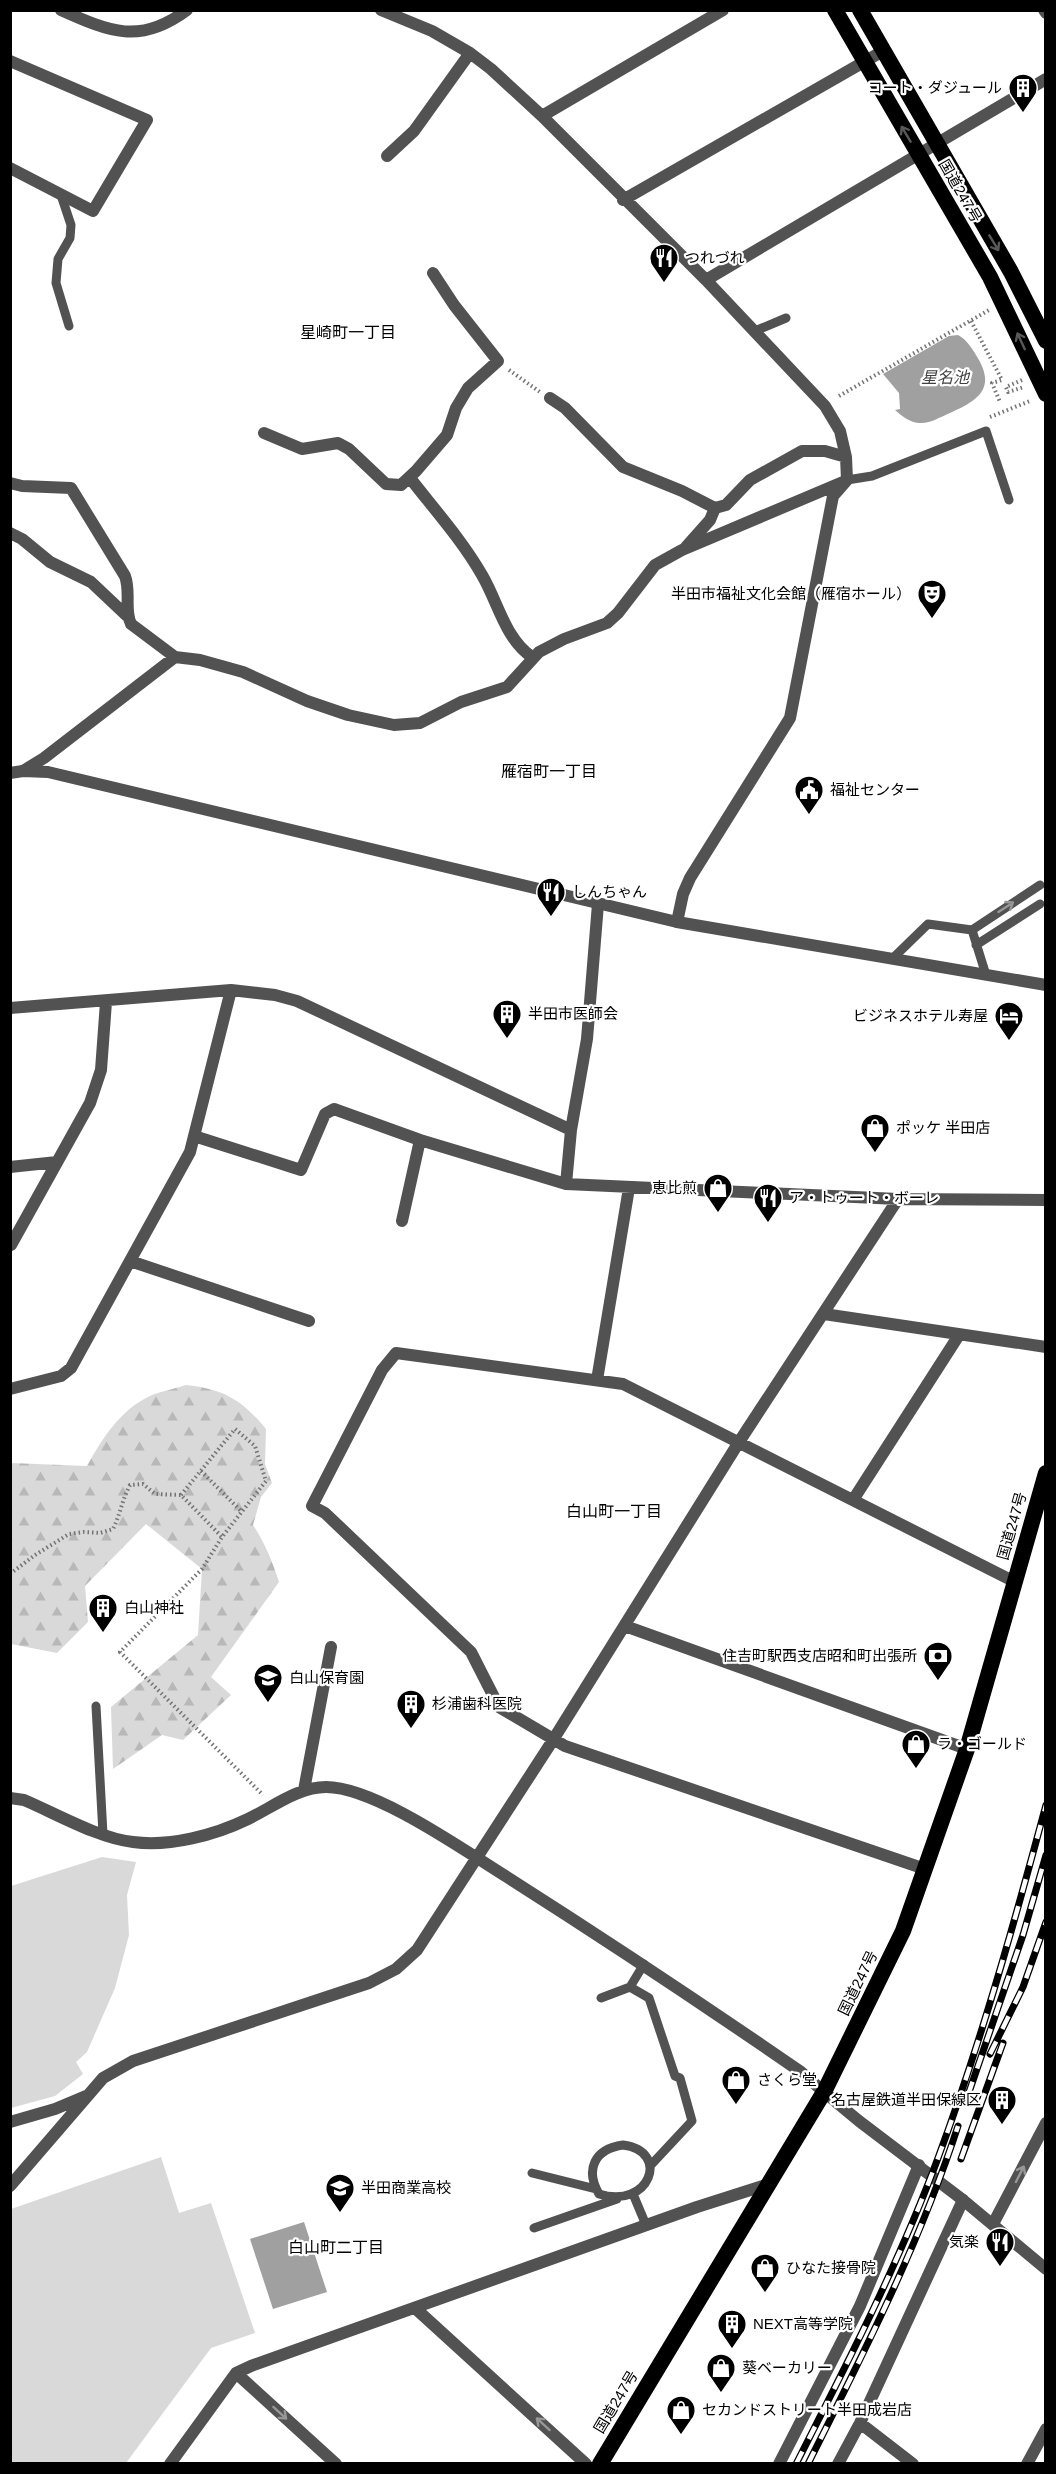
<svg xmlns="http://www.w3.org/2000/svg" width="1056" height="2474" font-family="Arial,'Noto Sans JP',sans-serif">
<style>
.green{fill:#d9d9d9}
.forest{fill:url(#forest-firs)}
.water{fill:#a0a0a0}
.lines{fill:none;stroke-linecap:round;stroke-linejoin:round}
.path{stroke:#747474;stroke-width:4;stroke-dasharray:1.5 3;stroke-linecap:butt}
.service{stroke:#525252;stroke-width:9}
.minor{stroke:#525252;stroke-width:12}
.tertiary{stroke:#525252;stroke-width:12}
.trunk{stroke:#000;stroke-width:16}
.rail-casing{stroke:#000;stroke-width:7}
.rail{stroke:#fff;stroke-width:4.5;stroke-dasharray:14;stroke-linecap:butt}
.oneway{stroke:#595959}
.oneway2{stroke:#979797}
.labels{text-anchor:middle;stroke-width:4.5;stroke-linejoin:round;paint-order:stroke}
.poi-label{font-size:15px;fill:#000;stroke:#fff;text-anchor:start}
.street-label{font-size:15px;fill:#000;stroke:#fff}
.neighbourhood-label{font-size:16px;fill:#000;stroke:#fff}
.water-label{font-size:16px;font-style:italic;fill:#414141;stroke:#fff}
</style>
<defs>
<pattern id="forest-firs" width="22" height="20" patternUnits="userSpaceOnUse" patternTransform="scale(1.5)"><rect width="22" height="20" fill="#d9d9d9"/><path d="M5 1l3.5 6h-7zM16 11l3.5 6h-7z" fill="#b8b8b8"/></pattern>
</defs>
<rect width="100%" height="100%" fill="#fff"/>
<path class="green" d="M102,1857l34,5 -9,33 2,40 -14,53 -28,64 -11,10 7,12 -28,22 -44,12v-222z
M161,2157l18,56 32,-10 44,130 -44,15 -85,115h-115v-254z"/>
<path class="forest" d="M186,1385c38,4 56,15 80,44l-1,35 7,19 -11,14 -8,28c11,16 20,38 26,57l-68,95 20,18 -48,45 -21,-5 -49,34 -2,-62 87,-72 4,-66 -56,-45 -61,62 3,36 -31,31 -46,-9v-181l76,3c15,-27 33,-56 63,-70 11,-5 24,-7 36,-11z"/>
<path class="water" d="M958,335c9,5 13,12 18,20 21,33 3,45 -26,58 -10,4 -20,11 -31,10 -10,-1 -17,-7 -24,-13l5,-1 -1,-16 -16,-19 66,-38z
M304,2222l23,70 -54,17 -23,-70z"/>
<g class="lines">
<path class="path" d="M971,321l31,59 -10,3 8,19
M509,370l31,22
M1022,380l-16,7 2,5 16,-5
M839,396l150,-86
M990,417l40,-16
M201,1471l41,41
M181,1495l54,-66 20,17 11,35 -44,56 -20,32 -82,83 143,143
M10,1574l25,-19 34,-21 15,-2 16,1 13,-4c7,-14 9,-29 17,-44l13,-1 12,10 26,1 41,42"/>
<path class="service" d="M61,195l10,30 -1,13 -12,21 -2,24 13,43
M755,331l31,-13
M847,480l25,-4 114,-45 23,69
M972,930l68,-45
M976,945l64,-41
M892,959l36,-35 44,6 14,45
M96,1706l7,128
M644,1964l-14,23 19,11 26,78 5,2 12,43 -42,45
M601,1998l29,-11
M623,2145c48,6 27,65 -24,49 -14,-24 -5,-45 24,-49z
M532,2173l64,16
M633,2194l13,31
M534,2228l83,-29"/>
<path class="minor" d="M61,10c49,22 79,35 126,0
M381,10l51,21 38,22 21,16 51,47 164,164 119,126 15,25 6,26 1,23 -14,16 -43,222 -100,160 -7,16 -6,28
M1044,10l2,3
M10,61l137,59 -54,91 -83,-43
M542,116l181,-106
M387,156l27,-25 56,-78
M623,200l260,-149
M706,280l340,-201
M550,398l15,10 58,59 59,24 33,17
M264,433l38,16 36,-6 11,6 37,35 15,1 15,-14 31,-36 9,-27 12,-20 30,-27 -44,-56 -21,-32
M410,478c24,31 52,62 72,97 16,27 23,64 50,82
M10,483l12,3 49,2 54,88c6,16 -1,34 6,48l44,33
M10,533l12,6 28,23 41,20 36,34
M686,547l24,-27 5,-12 11,-3 24,-25 52,-29h23l21,6
M23,771l21,-13 131,-101 25,3 43,12 64,29 41,14 46,10 26,-2 41,-21 46,-15 32,-35 25,-13 43,-16 11,-10 37,-48 27,-15 161,-68
M10,1008l221,-18 44,5 22,6 274,129
M194,1136l107,34 24,-56 9,-5 86,31 146,44 332,15 148,1
M10,1167l47,-5
M566,1184l5,-54 16,-91 11,-135
M402,1221l18,-81
M11,1245l79,-142 11,-33 5,-68
M130,1261l179,60
M824,1314l222,33
M597,1380l32,-192
M10,1389l51,-13 10,-8 119,-216 41,-162
M853,1500l106,-165
M625,1626l342,123
M304,1790l27,-143
M10,1798l14,2c33,14 74,38 109,42 37,5 82,-7 115,-23 25,-12 50,-32 78,-32 49,0 139,64 181,90 99,63 197,128 294,195l23,20
M925,1869l-360,-123 -66,-39 -28,-55 -146,-139 -13,-7 70,-136 14,-17 227,31 392,198
M10,2122l45,-13 31,-13
M10,2186l93,-108 30,-17 236,-78 27,-14 21,-19 136,-210 186,-298 159,-243
M993,2224l53,-101
M415,2308l171,156
M236,2373l100,91
M860,2423l53,41
M170,2464l66,-91 15,-7 446,-159 72,-23
M779,2464l81,-158 59,-141
M838,2464l22,-41 103,-223
M1027,2464l19,-35"/>
<path class="tertiary" d="M10,773l13,-2 25,1 629,150 369,63
M824,2092l35,29 104,79 83,69"/>
<path class="trunk" d="M835,10l155,267 56,117
M860,10l151,262 35,69
M600,2464l224,-372 79,-161 64,-182 79,-276"/>
<g class="rail-casing">
<path id="rail" d="M990,2054l33,-67 23,-65
M968,2095l55,-160 23,-80
M961,2159l42,-116
M796,2464c51,-100 103,-201 142,-306 43,-116 76,-234 108,-353
M808,2464c55,-110 112,-221 150,-338"/>
</g>
<use href="#rail" class="rail"/>
</g>
<defs><path id="oneway-shaft" d="M-6 0H5M1.5-3L5.5 0L1.5 3" fill="none" stroke-width="1.6" stroke-linecap="round" stroke-linejoin="round" transform="scale(1.5)"/></defs>
<g class="oneway">
<use href="#oneway-shaft" transform="translate(906 134) rotate(-121)"/>
<use href="#oneway-shaft" transform="translate(994 243) rotate(59)"/>
<use href="#oneway-shaft" transform="translate(1021 341) rotate(-115)"/>
</g>
<g class="oneway2">
<use href="#oneway-shaft" transform="translate(1006 907) rotate(-33)"/>
<use href="#oneway-shaft" transform="translate(1020 2174) rotate(-63)"/>
<use href="#oneway-shaft" transform="translate(280 2413) rotate(42)"/>
<use href="#oneway-shaft" transform="translate(543 2424) rotate(-138)"/>
</g>
<defs>
<g id="building-pin" transform="scale(1.5)"><path d="M0 17L-7.5 6A9.5 9.5 0 1 1 7.5 6Z" fill="#000" stroke="#fff"/><path d="M-4-6H4V6H1V3H-1V6H-4ZM-2.5-4.3h1.7v1.8h-1.7ZM.8-4.3h1.7v1.8H.8ZM-2.5-1h1.7V.8h-1.7ZM.8-1h1.7V.8H.8Z" fill="#fff"/></g>
<g id="restaurant-pin" transform="scale(1.5)"><path d="M0 17L-7.5 6A9.5 9.5 0 1 1 7.5 6Z" fill="#000" stroke="#fff"/><path d="M-5-6h1v4h1v-4h1v4h1v-4h1v5L-1.5 .5V6h-2V.5L-5-1ZM5-6V6H3V1.5H1.5Q1.5-4 5-6Z" fill="#fff"/></g>
<g id="theatre-pin" transform="scale(1.5)"><path d="M0 17L-7.5 6A9.5 9.5 0 1 1 7.5 6Z" fill="#000" stroke="#fff"/><path d="M-5-5.5Q0-4 5-5.5V0Q5 5 0 6Q-5 5-5 0ZM-3.3-2.5H-1v1.5H-3.3ZM1-2.5H3.3v1.5H1ZM-2.8 1Q0 5.5 2.8 1Z" fill="#fff"/></g>
<g id="civic-pin" transform="scale(1.5)"><path d="M0 17L-7.5 6A9.5 9.5 0 1 1 7.5 6Z" fill="#000" stroke="#fff"/><path d="M-.6-6.5H3V-4.5H.6V-3L4-1V1h2V6H-6V1h2V-1L-.6-3ZM-1.2 2.5V6h2.4V2.5Z" fill="#fff"/></g>
<g id="hotel-pin" transform="scale(1.5)"><path d="M0 17L-7.5 6A9.5 9.5 0 1 1 7.5 6Z" fill="#000" stroke="#fff"/><path d="M-6-4.5h1.5V1H6V5H4.5V3h-9V5H-6ZM-4 0a1.8 1.8 0 1 1 3.6 0ZM.5 0V-2.5h3Q6-2.5 6 0Z" fill="#fff"/></g>
<g id="shop-pin" transform="scale(1.5)"><path d="M0 17L-7.5 6A9.5 9.5 0 1 1 7.5 6Z" fill="#000" stroke="#fff"/><path d="M-5-2.5h2.3a2.7 3.5 0 0 1 5.4 0H5L5.5 6h-11ZM-1.5-2.5h3a1.5 2.3 0 0 0-3 0Z" fill="#fff"/></g>
<g id="bank-pin" transform="scale(1.5)"><path d="M0 17L-7.5 6A9.5 9.5 0 1 1 7.5 6Z" fill="#000" stroke="#fff"/><path d="M-6-4H6V4H-6ZM0-2.3a2.3 2.3 0 1 0 0 4.6a2.3 2.3 0 1 0 0-4.6Z" fill="#fff"/></g>
<g id="school-pin" transform="scale(1.5)"><path d="M0 17L-7.5 6A9.5 9.5 0 1 1 7.5 6Z" fill="#000" stroke="#fff"/><path d="M0-5L7-2L0 1L-7-2ZM-4 1L0 2.5L4 1V4Q0 6-4 4Z" fill="#fff"/></g>
</defs>
<g fill-rule="evenodd">
<use href="#building-pin" x="1023" y="88"/>
<use href="#restaurant-pin" x="664" y="258"/>
<use href="#theatre-pin" x="932" y="594"/>
<use href="#civic-pin" x="809" y="790"/>
<use href="#restaurant-pin" x="551" y="892"/>
<use href="#building-pin" x="507" y="1014"/>
<use href="#hotel-pin" x="1009" y="1016"/>
<use href="#shop-pin" x="875" y="1128"/>
<use href="#shop-pin" x="718" y="1188"/>
<use href="#restaurant-pin" x="768" y="1198"/>
<use href="#building-pin" x="103" y="1608"/>
<use href="#bank-pin" x="938" y="1656"/>
<use href="#school-pin" x="268" y="1678"/>
<use href="#building-pin" x="411" y="1704"/>
<use href="#shop-pin" x="916" y="1744"/>
<use href="#shop-pin" x="736" y="2080"/>
<use href="#building-pin" x="1002" y="2100"/>
<use href="#school-pin" x="340" y="2188"/>
<use href="#restaurant-pin" x="1000" y="2242"/>
<use href="#shop-pin" x="765" y="2268"/>
<use href="#building-pin" x="732" y="2324"/>
<use href="#shop-pin" x="721" y="2368"/>
<use href="#shop-pin" x="681" y="2410"/>
</g>
<g class="labels">
<g class="poi-label">
<text x="1002" y="93" text-anchor="end">コート・ダジュール</text>
<text x="685" y="263">つれづれ</text>
<text x="911" y="599" text-anchor="end">半田市福祉文化会館（雁宿ホール）</text>
<text x="830" y="795">福祉センター</text>
<text x="572" y="897">しんちゃん</text>
<text x="528" y="1019">半田市医師会</text>
<text x="988" y="1021" text-anchor="end">ビジネスホテル寿屋</text>
<text x="896" y="1133">ポッケ 半田店</text>
<text x="697" y="1193" text-anchor="end">恵比煎</text>
<text x="789" y="1203">ア・トゥート・ボーレ</text>
<text x="124" y="1613">白山神社</text>
<text x="917" y="1661" text-anchor="end">住吉町駅西支店昭和町出張所</text>
<text x="289" y="1683">白山保育園</text>
<text x="432" y="1709">杉浦歯科医院</text>
<text x="937" y="1749">ラ・ゴールド</text>
<text x="757" y="2085">さくら堂</text>
<text x="981" y="2105" text-anchor="end">名古屋鉄道半田保線区</text>
<text x="361" y="2193">半田商業高校</text>
<text x="979" y="2247" text-anchor="end">気楽</text>
<text x="786" y="2273">ひなた接骨院</text>
<text x="753" y="2329">NEXT高等学院</text>
<text x="742" y="2373">葵ベーカリー</text>
<text x="702" y="2415">セカンドストリート半田成岩店</text>
</g>
<g class="street-label">
<text transform="translate(960 191) rotate(60)" y="5">国道247号</text>
<text transform="translate(1012 1526) rotate(-74)" y="5">国道247号</text>
<text transform="translate(858 1983) rotate(-64)" y="5">国道247号</text>
<text transform="translate(616 2402) rotate(-59)" y="5">国道247号</text>
</g>
<g class="neighbourhood-label">
<text x="348" y="338">星崎町一丁目</text>
<text x="549" y="777">雁宿町一丁目</text>
<text x="614" y="1517">白山町一丁目</text>
<text x="336" y="2253">白山町二丁目</text>
</g>
<g class="water-label">
<text x="945" y="383">星名池</text>
</g>
</g>
<rect width="1056" height="2474" fill="none" stroke="#000000" stroke-width="24"/>
</svg>
